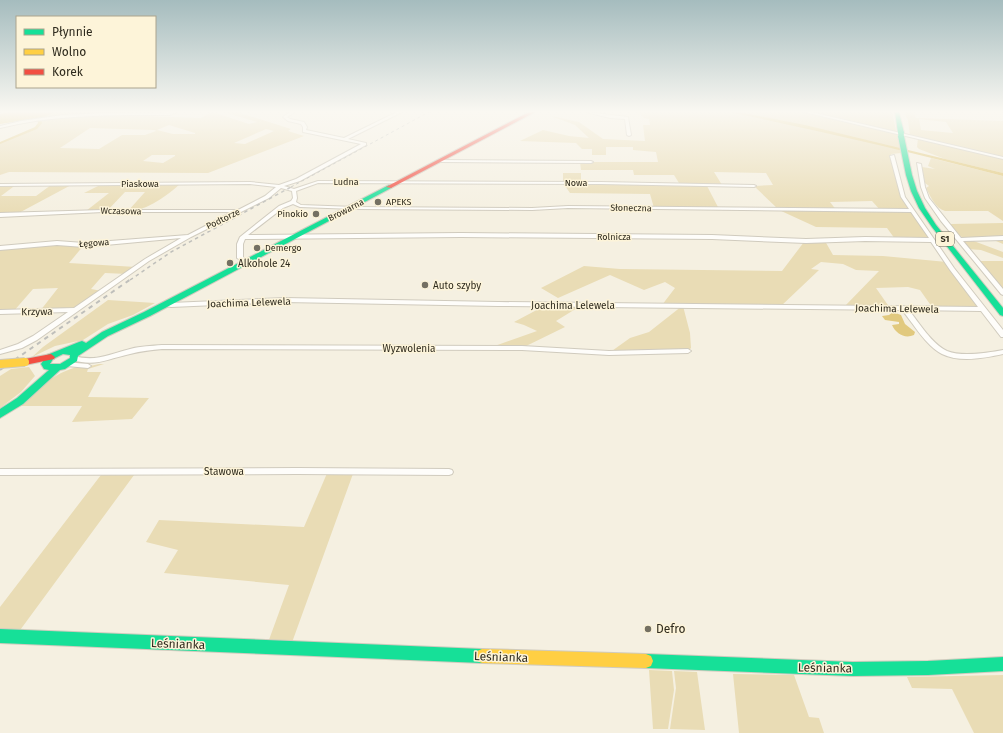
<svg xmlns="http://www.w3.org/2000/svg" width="1003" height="733" font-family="'Fira Sans',sans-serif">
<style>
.green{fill:#e9dcb5;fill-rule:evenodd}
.water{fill:#e1c97e}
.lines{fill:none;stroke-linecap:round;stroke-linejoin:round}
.canal{fill:#e1c97e;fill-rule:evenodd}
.street-casing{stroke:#d0cbbe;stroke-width:2}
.fast-casing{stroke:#d0cbbe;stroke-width:2}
.slow-casing{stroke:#d0cbbe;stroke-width:2}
.jam-casing{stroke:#d0cbbe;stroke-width:2}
.street{fill:#fefdfa;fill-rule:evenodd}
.fast{fill:#16e098;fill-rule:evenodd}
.slow{fill:#ffcf43;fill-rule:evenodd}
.jam{fill:#f24e42;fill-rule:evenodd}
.rail-far2{stroke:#bfbfbb;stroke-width:1;stroke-dasharray:3 3;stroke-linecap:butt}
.rail-far1{stroke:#bfbfbb;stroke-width:1.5;stroke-dasharray:3.5 3.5;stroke-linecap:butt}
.rail{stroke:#bfbfbb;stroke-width:2;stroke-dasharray:4.5 4.5;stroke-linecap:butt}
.fast-bridge-casing{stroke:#d0cbbe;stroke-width:6;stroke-linecap:butt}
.slow-bridge-casing{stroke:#d0cbbe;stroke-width:10;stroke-linecap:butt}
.fast-bridge{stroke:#16e098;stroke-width:5.5}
.slow-bridge{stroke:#ffcf43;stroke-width:8}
.poi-dot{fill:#747062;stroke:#fdf4d9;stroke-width:1.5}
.labels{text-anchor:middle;stroke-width:3;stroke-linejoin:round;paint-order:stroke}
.far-street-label{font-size:9px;fill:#2f2b1e;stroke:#fdf4d9}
.far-poi-label{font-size:9px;fill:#2f2b1e;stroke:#fdf4d9;text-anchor:start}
.shield{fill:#fdf4d9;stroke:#6d6756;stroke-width:1}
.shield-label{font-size:9px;font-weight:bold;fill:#2f2b1e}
.poi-label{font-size:10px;fill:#2f2b1e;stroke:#fdf4d9;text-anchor:start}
.street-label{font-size:10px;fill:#2f2b1e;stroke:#fdf4d9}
.near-poi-label{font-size:12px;fill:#2f2b1e;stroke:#fdf4d9;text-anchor:start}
.near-street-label{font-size:12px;fill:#2f2b1e;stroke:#fdf4d9}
</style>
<rect width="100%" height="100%" fill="#f5f0e1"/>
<path class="green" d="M55,112h119l-29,4 56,2 11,-6 37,12 8,-2 -33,-10h13l54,17 -3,2 16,5 -96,37 -199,-1 -9,3v-32l33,-14 6,-6 -1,-3 1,-3zM169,125l26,8v1h-22l-16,-4zM90,128l65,2 1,1 -11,4h-23l-23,14 -39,-1zM266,129l8,2 -29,13 -11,-1zM152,155h23v1l-12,7 -20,-2z
M638,112h254l9,41 -10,1 12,43 29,43 -37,-1 -8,-11 -71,-1 -37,-17 -25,-24 19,-1 -7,-12 -52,-1 8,13 -16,-1 13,25 -65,-1 -4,-14 -80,-1 -7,-10v-10h18v9l98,1 -5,-8h-40l-1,-5h-52l-1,-8h78l-2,-10 -23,-2v-3h-27v8h-14v-6h-10l-6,-6 -56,-2 23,-11 26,6 20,2 -14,-13 -24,-9 28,6 24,17 42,2 -2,-16h7l-1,-6 -5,-1zM872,201l9,10h-44l-7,-9z
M904,112h9l3,6 87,3v52l-58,-14 -26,-10 -2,-2 1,-9 -8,-2 -2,-16zM919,119l27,3 7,11 -32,-3z
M931,158l72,18v45l-15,-10h-43c-10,-3 -14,-14 -19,-23l3,-2 -4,-3 -3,-16 13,2 -7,-3z
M17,184l-16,12h35l15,-11 22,-1 -58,31h-15v-30z
M102,184h78c-12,11 -35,28 -52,27l17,-19h-20l-18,19h-21l23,-18h-25z
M1003,223v21l-14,-6 -18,2 32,12v6l-22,-8 -14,-1 -7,-9 6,-1 -6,-3 -10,-12z
M825,241l8,14 50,1 64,6 8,15 23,30h-46l-12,-17 -12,-3 -32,1 14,20 -46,-1 35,-36 -23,-1 -13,-6 -22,-2 -10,7 8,1 -39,37 -97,-1 7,27 1,15 -3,3 -79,2 21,-15 19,-6 33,-26 -20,-1 13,-17 -10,-6 -21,8 -34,-15 -52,23 -17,-10 43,-22 36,3 162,2 22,-29z
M57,243l27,2 -15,18 67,4 -9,7 -22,-1 -14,16 11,2 -27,19 -35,1 18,-23 -25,1 -20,23h-13v-64z
M977,261h26v32z
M108,300l47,3 -22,12 -25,9 -25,16 -28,6 -23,11 11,-10z
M548,304l34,1 -26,16 9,6 -43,21h-33l48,-17 -13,-6 -10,-3z
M99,364h5l-16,5 -1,3h14l-13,25 61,1 -17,21 -60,3 10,-16h-63c17,-15 35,-34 59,-39 7,-1 14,-1 21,-3z
M29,367l6,9 -14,16 -21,16v-32l11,-7z
M104,471h33l-122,166 -15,-1v-29z
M328,471h26l-64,177h-24l23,-63 -125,-12 14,-23 -32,-8 13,-22 145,7z
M649,670l23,1 2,19 -6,39h-15z
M674,671l23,1 8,58 -35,-1 6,-41z
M733,674l61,1 15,42 10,1 5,15h-85z
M1003,675v58h-29l-22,-44 -40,-1 -5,-11z"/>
<path class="water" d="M8,112h47l-11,5 -44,7v-10z
M729,112h10l66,13 198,48v3c-91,-24 -182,-45 -274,-64z
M893,312l8,3 4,9 10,8 -1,3c-9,4 -18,-1 -22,-10l7,-1v-2l-14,-2 -3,-4 7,-1z"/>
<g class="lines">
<path class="canal" d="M35,112h4l3,11 -5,6 -37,15v-2l35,-15 3,-4z"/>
<g class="street-casing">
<path id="street" d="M171,112h6l-7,3c-58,0 -113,-1 -170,13v-2l21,-5 42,-6 43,-2z
M290,112h5l-8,5 3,2 14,3 3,5 -1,3 38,8 53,-26h5l-54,27 18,4v2l-66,36 -16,5 10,3 24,-8 283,1 153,3 2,1 -2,1 -153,-3 -283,-1 -22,8 1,7 -1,4 5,3 54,2 177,1 36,-2 341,3 -8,-12 -11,-41 4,-1 11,42 49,71 49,62v7h-2l-20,-26 -72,-1c10,13 23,34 38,41 15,6 40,2 56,-1v4c-19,4 -43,9 -61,0 -16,-8 -29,-31 -40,-44l-404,-4 -213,-4 -114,5 -9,-2 -1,-1 3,-2 7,1 114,-5 213,4 480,5 -28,-37 -19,-28 -66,-1 -59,2 -94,-4 -251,-2 -216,2 -2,5v13l7,5 -3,2 -10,-6v-14l3,-7 39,-31 12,-5 2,-3 -1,-7 -11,-3 -12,10 -78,39 -42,24 -112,79 -15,8 -22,6v-4l18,-6 15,-8 35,-24 -68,2v-4l74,-2 71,-49 36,-21 -97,9 -27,-2 -57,5v-4l57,-5 27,2 104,-8 44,-23h-129l-103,5v-4l103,-3h135l27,-14 11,-9 -26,-3 -250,2v-2l250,-2 29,3 17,-6 65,-35 -58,-12v-5l-2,-3 -13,-3 -5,-4zM293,204l7,3 55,2 177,1 36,-2 343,4 18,26 -64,-1 -59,2 -94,-4 -251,-2 -213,2 35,-27z
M586,112l42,5 3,18 -2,1 -2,-1 -2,-16 -15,-1z
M804,112h7l192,45v2z
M438,160l153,1 2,1 -2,1 -151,-1h-2z
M917,163l4,1 4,23 4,11 32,40 42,-2v4l-40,1 40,48v6l-2,-1 -60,-73 -16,-23 -4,-11z
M162,345l360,1 87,5 79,-2 3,2 -3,2 -79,2 -87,-5 -360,-1c-10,1 -21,2 -32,5 -23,5 -34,13 -58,6l-1,-2 3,-2c22,6 36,-2 56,-7 11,-3 21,-3 32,-4z
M65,362l23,2 3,2 -3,2 -21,-2h-2l-1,-2z
M297,468l152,1 3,1 1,2 -1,2 -3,1 -152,-1 -297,1v-6z"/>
</g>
<g class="fast-casing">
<path id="fast" d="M895,112h4l5,21 -3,1 3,2 8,39 5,16 8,17 11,17 67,83v8l-3,-1 -68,-88 -13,-19 -8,-17 -5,-16 -8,-39 3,-2 -3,-1z
M389,185l3,2 -1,1 -241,128 -42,20 -30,20 -1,5 -12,8 -5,1 -37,34 -23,14v-9l17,-11 32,-28 -5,-1 -3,-5 6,-9 32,-13 3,-1 4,2 16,-11 42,-20zM63,354l7,1v3l-10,6h-10l3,-5z
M0,629l482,20 5,2 2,5 -2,5 -5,2 -482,-20z
M646,654l207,8 75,-1 75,-4v14l-75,4 -75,1 -207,-8 -5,-2 -2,-5 2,-5z"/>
</g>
<g class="slow-casing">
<path id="slow" d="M482,649l164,5 5,2 2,5 -2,5 -5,2 -164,-5 -5,-2 -2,-5 2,-5z"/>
</g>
<g class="jam-casing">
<path id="jam" d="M529,112h6l-144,76 -5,-1z
M51,354l4,3 -1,2 -29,6 -4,-3 4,-3z"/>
</g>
<use href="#street" class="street"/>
<use href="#fast" class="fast"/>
<use href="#slow" class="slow"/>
<use href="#jam" class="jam"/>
<path class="rail-far2" d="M291,187l138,-75"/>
<path class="rail-far1" d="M130,280l41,-28 122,-66"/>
<path class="rail" d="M0,370l131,-91"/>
<g class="fast-bridge-casing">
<path id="fast-bridge" d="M901,133v3"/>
</g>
<g class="slow-bridge-casing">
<path id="slow-bridge" d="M0,364l25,-2"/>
</g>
<use href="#fast-bridge" class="fast-bridge"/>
<use href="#slow-bridge" class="slow-bridge"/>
</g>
<linearGradient id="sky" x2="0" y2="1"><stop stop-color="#a5bcbe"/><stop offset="0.52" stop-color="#faf8f2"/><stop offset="1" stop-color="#faf8f2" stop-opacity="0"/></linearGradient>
<rect width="1003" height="215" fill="url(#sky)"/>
<g class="poi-dot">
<circle cx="378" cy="202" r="4"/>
<circle cx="316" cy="214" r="4"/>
<circle cx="257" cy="248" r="4"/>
<circle cx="230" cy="263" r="4"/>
<circle cx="425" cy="285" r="4"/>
<circle cx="648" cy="629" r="4"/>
</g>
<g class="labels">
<g class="far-street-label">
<text x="346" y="185">Ludna</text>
<text x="576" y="186">Nowa</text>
<text x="140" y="187">Piaskowa</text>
<text transform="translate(631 208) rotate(1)" y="3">Słoneczna</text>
<text transform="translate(346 210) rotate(-27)" y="3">Browarna</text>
<text transform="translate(121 211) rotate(1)" y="3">Wczasowa</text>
<text transform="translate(223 219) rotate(-26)" y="3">Podtorze</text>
<text x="614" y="240">Rolnicza</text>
<text transform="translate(94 243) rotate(-4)" y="3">Łęgowa</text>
</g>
<g class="far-poi-label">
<text x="386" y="205">APEKS</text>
<text x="308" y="217" text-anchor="end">Pinokio</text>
<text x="265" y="251">Demergo</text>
</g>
<rect class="shield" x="936" y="232" width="18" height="14" rx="3"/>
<g class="shield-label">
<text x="945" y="242">S1</text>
</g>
<g class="poi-label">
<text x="238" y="267">Alkohole 24</text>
<text x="433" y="289">Auto szyby</text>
</g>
<g class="street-label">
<text transform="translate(249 302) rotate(-2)" y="4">Joachima Lelewela</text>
<text x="573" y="309">Joachima Lelewela</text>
<text transform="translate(897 308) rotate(1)" y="4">Joachima Lelewela</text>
<text transform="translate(37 311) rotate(-1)" y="4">Krzywa</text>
<text x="409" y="352">Wyzwolenia</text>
<text x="224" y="475">Stawowa</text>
</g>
<g class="near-poi-label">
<text x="656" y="633">Defro</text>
</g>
<g class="near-street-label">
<text transform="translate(178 644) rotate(2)" y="4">Leśnianka</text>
<text transform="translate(501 657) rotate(2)" y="4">Leśnianka</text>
<text transform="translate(825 668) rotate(1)" y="4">Leśnianka</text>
</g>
</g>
<rect x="16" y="16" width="140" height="72" fill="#fdf4d9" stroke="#aba48e"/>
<rect x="24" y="29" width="20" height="6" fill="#16e098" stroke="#aba48e"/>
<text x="52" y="36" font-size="12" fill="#2f2b1e">Płynnie</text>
<rect x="24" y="49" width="20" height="6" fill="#ffcf43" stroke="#aba48e"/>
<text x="52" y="56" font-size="12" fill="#2f2b1e">Wolno</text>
<rect x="24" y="69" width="20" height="6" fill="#f24e42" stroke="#aba48e"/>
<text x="52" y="76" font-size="12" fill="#2f2b1e">Korek</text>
</svg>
